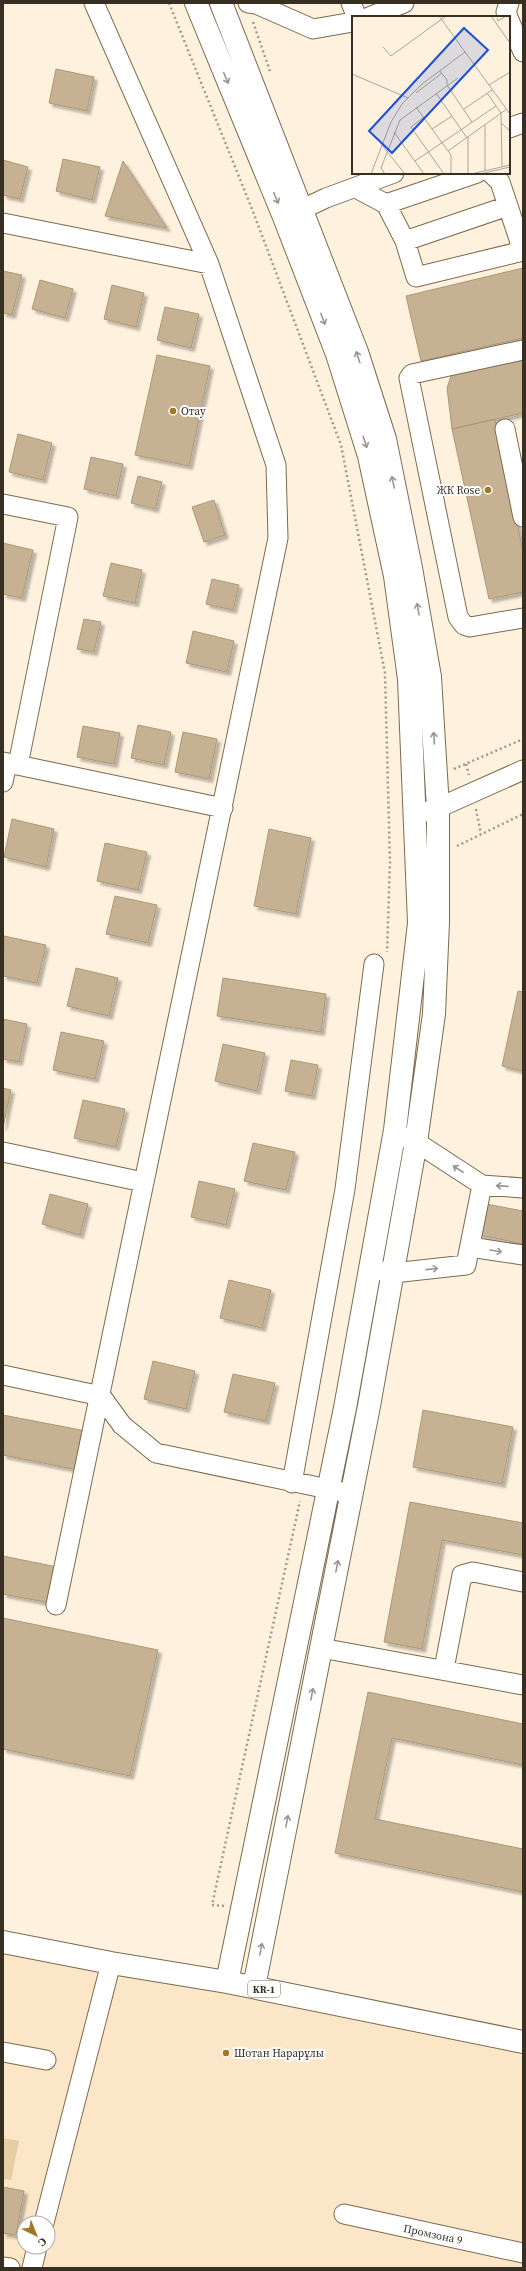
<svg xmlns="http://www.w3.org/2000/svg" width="526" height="2271" font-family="'Source Serif 4',serif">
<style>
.built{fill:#fbe7c8;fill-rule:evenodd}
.green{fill:#e7cda3}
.building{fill:#c6b292;stroke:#ab9879;filter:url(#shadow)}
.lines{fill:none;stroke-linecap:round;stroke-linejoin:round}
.minor-casing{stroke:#7c6a4d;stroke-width:21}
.major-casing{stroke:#7c6a4d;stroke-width:24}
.path{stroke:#a29887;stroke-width:2.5;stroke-dasharray:2 3;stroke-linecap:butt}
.minor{stroke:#fff;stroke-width:19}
.major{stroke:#fff;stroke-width:22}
.oneway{stroke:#9b9790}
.poi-dot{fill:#a17827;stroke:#fff;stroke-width:1.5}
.labels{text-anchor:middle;stroke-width:4;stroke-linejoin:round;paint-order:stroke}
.shield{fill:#fff;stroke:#736d64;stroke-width:1}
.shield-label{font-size:10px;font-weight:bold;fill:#372f22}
.poi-label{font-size:11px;fill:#372f22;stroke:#fff;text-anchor:start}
.street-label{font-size:11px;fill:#372f22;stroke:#fff}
.inset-road{fill:none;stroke:#aea493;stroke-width:1}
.view{fill:#1d4ed8;fill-opacity:0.15;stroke:#1d4ed8;stroke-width:2}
.inset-edge{fill:none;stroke:#372f22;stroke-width:2}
</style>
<defs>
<filter id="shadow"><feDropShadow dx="3.5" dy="3.5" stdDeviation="1" flood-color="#0004"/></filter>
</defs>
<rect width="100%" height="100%" fill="#fef2de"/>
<path class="built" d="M3,1945l520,102v221h-520zM24,2223h24v24h-24z"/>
<path class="green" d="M3,2138l16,3 -8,39 -8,-1z"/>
<path class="building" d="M56,69l38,8 -7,34 -38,-8z
M63,159l37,8 -8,33 -36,-9z
M3,160l25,7 -8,32 -17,-4z
M123,161l44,67 -62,-12z
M523,268v70l-102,23 -15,-65z
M3,271l19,4 -10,40 -9,-2z
M40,280l33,9 -8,29 -33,-9z
M112,285l32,8 -8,34 -32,-8z
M165,307l34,7 -8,34 -34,-8z
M523,354v59l-71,16 -5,-41 4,-12 10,-9z
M157,355l53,11 -21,100 -54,-11z
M495,419l28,132v41l-34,7 -37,-170z
M18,434l34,9 -9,37 -34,-8z
M91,457l32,7 -7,32 -32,-7z
M138,476l24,6 -7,27 -24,-6z
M214,500l11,35 -21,7 -12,-35z
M3,543l30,7 -11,48 -19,-4z
M111,563l31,7 -7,33 -32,-7z
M212,579l27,6 -6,25 -27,-6z
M84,619l17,3 -7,30 -17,-3z
M193,631l41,10 -7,31 -41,-9z
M138,725l33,7 -7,33 -33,-7z
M83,726l37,7 -6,31 -37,-7z
M183,732l34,7 -8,40 -34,-7z
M12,819l42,10 -8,38 -42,-10z
M269,829l42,9 -15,76 -42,-8z
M105,843l42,9 -9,38 -41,-9z
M115,896l42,9 -9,38 -42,-9z
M4,936l42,9 -9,38 -34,-7z
M76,968l42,10 -9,38 -42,-10z
M223,978l103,16 -5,38 -104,-16z
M518,991l5,1v79l-21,-5z
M3,1019l24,5 -8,38 -16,-3z
M61,1032l43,9 -9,38 -42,-9z
M223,1044l42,9 -8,38 -42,-10z
M291,1060l27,5 -6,31 -27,-5z
M3,1088l8,2 -8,37z
M83,1100l42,9 -9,38 -42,-9z
M253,1143l42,9 -9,38 -42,-9z
M199,1181l36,8 -9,36 -35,-8z
M50,1194l38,10 -8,31 -38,-11z
M481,1203l42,8v33l-48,-10z
M229,1280l42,10 -9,38 -42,-10z
M153,1361l42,10 -9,38 -42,-10z
M233,1374l42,9 -9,38 -42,-9z
M423,1410l90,17 -11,57 -89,-17z
M3,1415l83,16 -8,39 -75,-15z
M410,1502l113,21v32l-81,-15 -20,109 -38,-7z
M3,1556l59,12 -7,36 -52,-10z
M3,1618l155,32 -28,126 -127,-27z
M368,1692l155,32v41l-131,-27 -17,81 148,30v43l-188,-39z
M3,2187l21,4 -8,44 -13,-2z"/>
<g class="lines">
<g class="minor-casing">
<path id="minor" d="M248,3l8,1 57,25 40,-7
M351,3l6,14
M369,17l35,-14
M508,17l-2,-5 3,-9
M509,20l14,32
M509,128l14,-5
M356,188l30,16 19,37 11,36 107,-26 -23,-69 -9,-9
M386,204l91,-31
M288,216l38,-18 68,-25
M3,223l206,41
M405,241l103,-35
M523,350l-111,24 -3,4 49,239 6,8 6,2 53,-9
M505,429l18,88
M3,504l65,13 -50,248
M3,762l220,46
M3,782l4,-19
M415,815l23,-7 85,-38
M3,1152l140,30
M482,1185l41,3
M470,1247l53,8
M370,1269l23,4 73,-8 16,-80 -66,-43 -12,-5
M3,1375l98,21 21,29 34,28 196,41
M292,1483l53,-294 29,-225
M56,1605l222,-1067 -2,-73 -67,-201 -115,-261
M321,1648l202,37
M444,1669l18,-94 11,-3 50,10
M3,2052l43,8
M344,2214l179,39
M44,2223l67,-260
M3,2267l7,1
M32,2268l5,-21"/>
</g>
<g class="major-casing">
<path id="major" d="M196,3l88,214 53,137 32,102 26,120 14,103 10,244 -24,207 -50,278 -118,574
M221,3l136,349 28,87 26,129 19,109 8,131v114l-4,92 -18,128 -47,264 -115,581
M3,1942l108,21 116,19 296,60"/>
</g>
<path class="path" d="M169,3l83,206 89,236 44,228 5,189 -3,90
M253,22l18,52
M466,764l3,11
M454,769l69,-30
M476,809l5,25
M457,846l66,-32
M224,1906l-12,-1 88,-404"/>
<use href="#minor" class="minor"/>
<use href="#major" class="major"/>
</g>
<defs><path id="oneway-shaft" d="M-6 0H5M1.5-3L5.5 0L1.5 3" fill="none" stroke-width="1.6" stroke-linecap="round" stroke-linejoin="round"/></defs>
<g class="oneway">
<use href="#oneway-shaft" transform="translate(226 78) rotate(67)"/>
<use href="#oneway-shaft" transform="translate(276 198) rotate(67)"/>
<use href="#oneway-shaft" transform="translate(323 319) rotate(69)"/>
<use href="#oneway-shaft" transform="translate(358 357) rotate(-108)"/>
<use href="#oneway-shaft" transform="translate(365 442) rotate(72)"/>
<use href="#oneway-shaft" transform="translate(393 482) rotate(-102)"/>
<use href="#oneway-shaft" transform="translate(418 609) rotate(-100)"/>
<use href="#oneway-shaft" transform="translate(434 738) rotate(-94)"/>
<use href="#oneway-shaft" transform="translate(458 1169) rotate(-147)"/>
<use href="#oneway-shaft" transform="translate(502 1186) rotate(-176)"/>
<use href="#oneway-shaft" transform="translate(496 1251) rotate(9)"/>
<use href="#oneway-shaft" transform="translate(432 1269) rotate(-6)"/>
<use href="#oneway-shaft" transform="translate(337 1566) rotate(-79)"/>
<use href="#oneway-shaft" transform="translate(312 1694) rotate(-79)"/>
<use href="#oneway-shaft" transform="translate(287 1821) rotate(-79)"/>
<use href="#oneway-shaft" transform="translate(261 1949) rotate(-79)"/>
</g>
<g class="poi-dot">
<circle cx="173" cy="411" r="4"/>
<circle cx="488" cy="490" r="4"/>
<circle cx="226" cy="2053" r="4"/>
</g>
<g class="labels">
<rect class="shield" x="248" y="1981" width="32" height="16" rx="3"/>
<g class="shield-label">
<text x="264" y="1993">KR-1</text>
</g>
<g class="poi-label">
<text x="181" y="415">Отау</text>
<text x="480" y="494" text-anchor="end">ЖК Rose</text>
<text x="234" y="2057">Шотан Нарарұлы</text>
</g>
<g class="street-label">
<text transform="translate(433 2234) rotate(12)" y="4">Промзона 9</text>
</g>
</g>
<g transform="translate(352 16)">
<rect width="158" height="158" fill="#fef2de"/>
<path class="inset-road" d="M87,0l71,98M139,0l19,27M145,2l1,3 8,-5M31,31l8,9 55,-40M88,55l7,9v5l25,37M0,58l56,24M137,69l21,-13M64,77l26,-20M84,77l31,45M135,77l14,20 1,54M64,91l35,48v19M112,93l28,-19M72,101l-13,10 33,47M149,107l9,8M133,109v45M80,113l20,-13M42,116l30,42M30,129l23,29M96,135l59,-42M63,145l81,-55M19,158l20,-52 11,-18 20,-20 43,-32M33,158l-4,-6 19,-48 58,-42M116,158v-37M119,158l39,-9M128,158l30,-7"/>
<path class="view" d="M112,12l24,22 -96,103 -23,-22z"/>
<rect width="158" height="158" class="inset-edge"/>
</g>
<rect width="526" height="2271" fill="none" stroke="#372f22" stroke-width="8"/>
<g transform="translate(36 2235) rotate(137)"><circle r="19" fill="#ffffff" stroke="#afaca7"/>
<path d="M0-3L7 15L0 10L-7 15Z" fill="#a17827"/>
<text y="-6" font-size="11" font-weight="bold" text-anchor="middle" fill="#372f22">С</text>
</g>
</svg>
